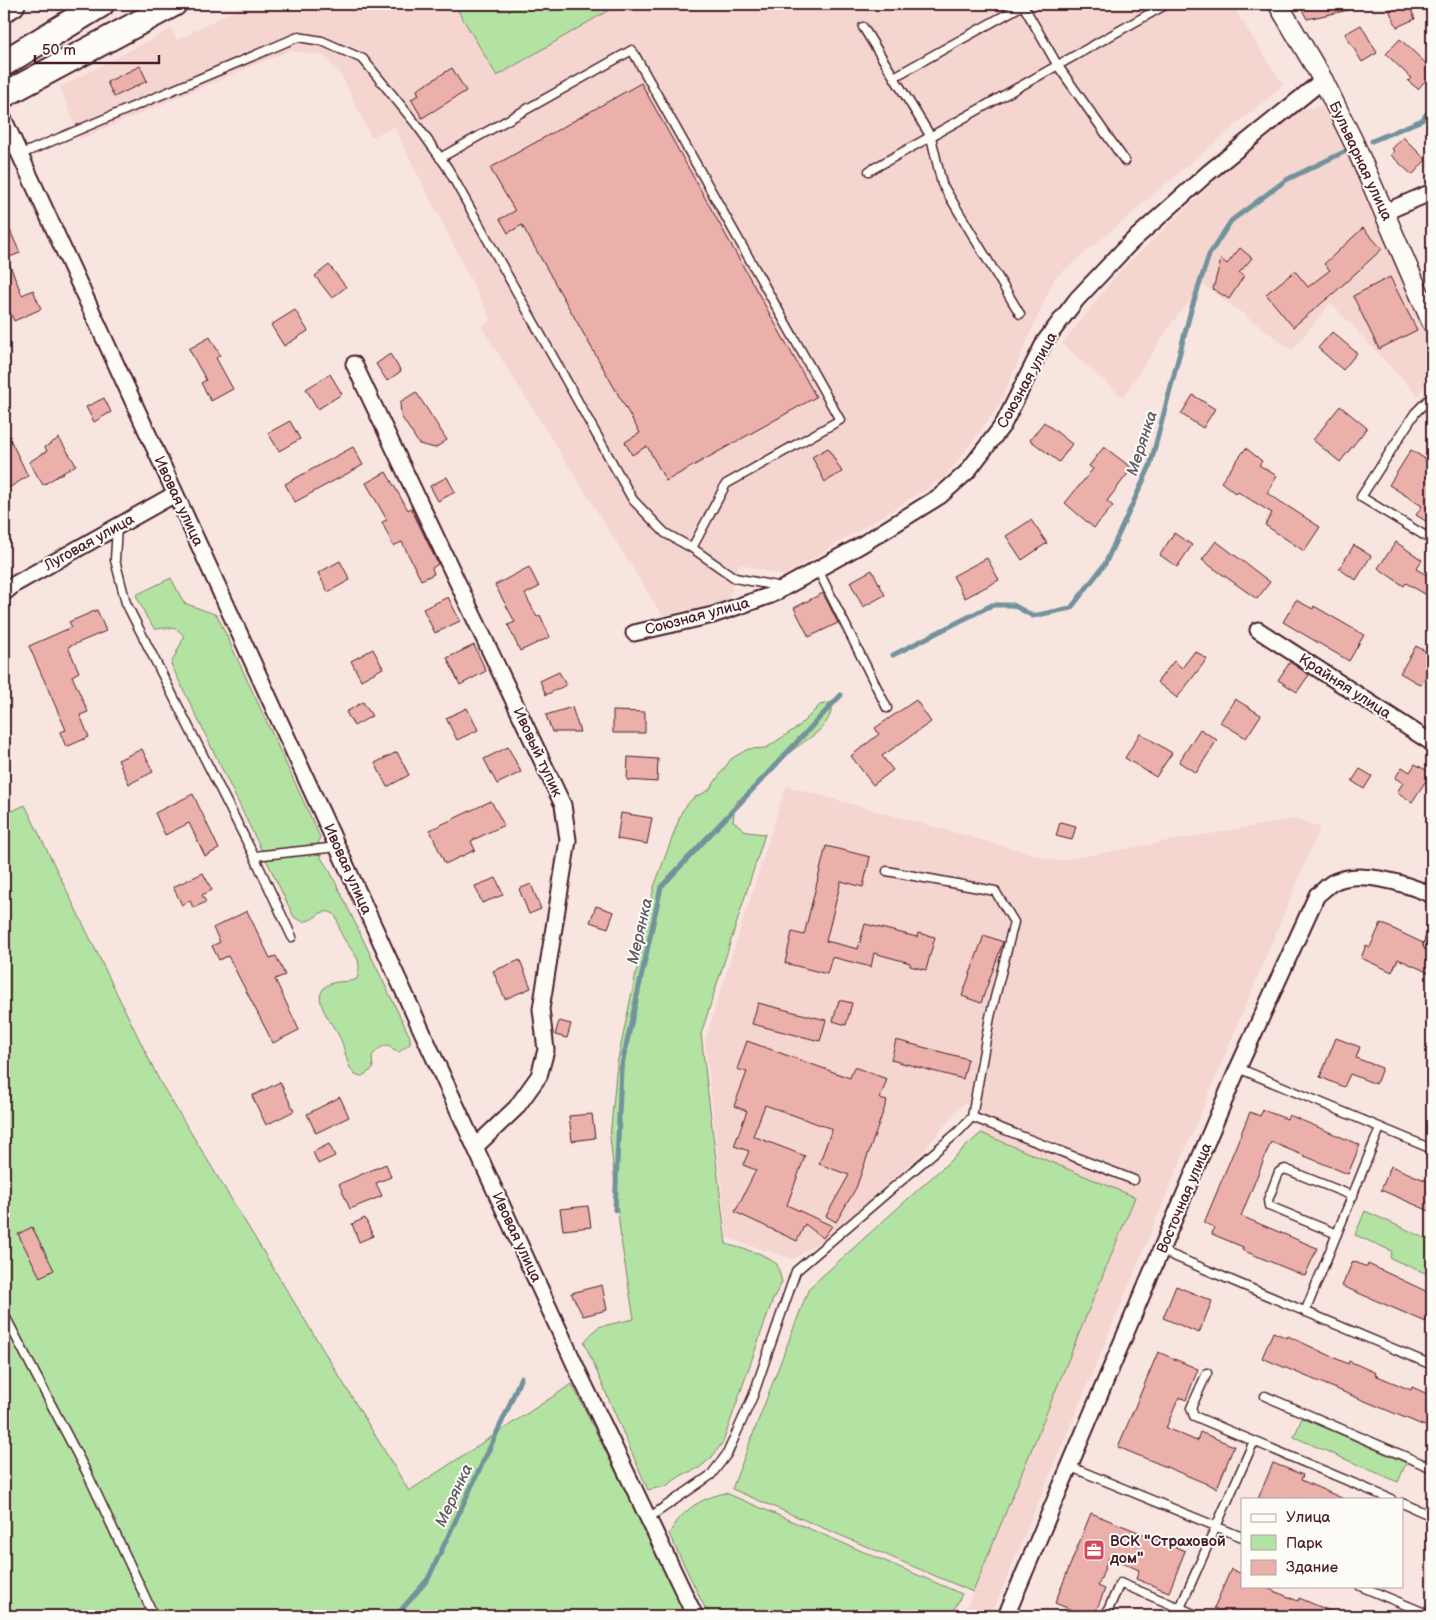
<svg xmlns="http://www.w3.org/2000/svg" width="1436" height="1620" font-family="'Balsamiq Sans',sans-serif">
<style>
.built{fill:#f4d5d0}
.green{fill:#b3e3a3;stroke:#7e8167}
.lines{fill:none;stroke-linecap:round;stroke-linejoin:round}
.stream{stroke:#73939c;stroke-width:5}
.building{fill:#ebb0aa;stroke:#4a1f2b}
.service-casing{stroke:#4a1f2b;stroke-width:11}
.minor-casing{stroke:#4a1f2b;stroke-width:19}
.tertiary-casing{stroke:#4a1f2b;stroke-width:22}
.primary-casing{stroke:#4a1f2b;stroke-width:28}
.trunk-casing{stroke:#4a1f2b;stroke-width:29}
.service{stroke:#fdfcf7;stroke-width:8}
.minor{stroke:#fdfcf7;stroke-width:15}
.tertiary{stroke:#fdfcf7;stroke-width:19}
.primary{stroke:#fdfcf7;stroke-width:24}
.trunk{stroke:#fdfcf7;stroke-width:25}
.labels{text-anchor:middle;stroke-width:4;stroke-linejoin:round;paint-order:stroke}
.street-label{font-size:15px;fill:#4a1f2b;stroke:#fdfcf7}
.poi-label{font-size:15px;font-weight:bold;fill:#4a1f2b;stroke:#fdfcf7;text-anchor:start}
.water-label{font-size:16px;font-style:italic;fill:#5f5963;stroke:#fdfcf7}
</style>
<rect width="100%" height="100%" fill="#f8e5e0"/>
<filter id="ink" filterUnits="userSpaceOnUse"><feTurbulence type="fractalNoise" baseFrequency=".02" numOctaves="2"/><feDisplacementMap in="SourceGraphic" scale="10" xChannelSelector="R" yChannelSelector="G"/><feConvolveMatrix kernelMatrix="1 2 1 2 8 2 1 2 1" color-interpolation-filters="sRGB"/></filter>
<g filter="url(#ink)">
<path class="built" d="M246,4h93l3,3 8,-3h104l43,72 122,-72h612l52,81 -229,194 -55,126 -53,72 -162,99 -45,-12 -12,39 -65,12 -181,-289 10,-6 -97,-193 -23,10 -30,-63 -18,-19 -35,-4 -208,88 -20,-52 111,-58 6,11z
M1327,105l101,232 4,14v29l-15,15 -86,-92 -39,47 -88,-65 -27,31 -54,81 -61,-53 56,-71 109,-104 72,-59z
M786,786l271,75 237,-42 26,8 -329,789h-28l172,-419 -154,-64v-25l-17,-5 -44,52 -88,78 -39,26 -66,-21 -22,-198z"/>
<path class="green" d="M454,4h165l-122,72z
M171,578l13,25 33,12 103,222c-5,15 3,24 11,36l79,164v7l-11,8 -6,-2 -4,-5c-8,1 -12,5 -17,11l1,13 -11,7 -7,-1c-9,-10 -9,-23 -14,-35 -5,-12 -27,-36 -19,-49 7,-13 24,-7 35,-12 8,-24 -9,-28 -16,-46 -3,-6 -2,-12 -7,-19 -18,-10 -20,17 -40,3l-123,-253 13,-27c-7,-12 -17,-9 -29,-8l-8,-11 -11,-23z
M833,702c-3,29 -25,35 -44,51 -8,8 -15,18 -24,26 -9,8 -21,15 -30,24l-2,18 14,11 18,2 -64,200 25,210 35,10 16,10 5,18 -9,17 -50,143 -11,15 -13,11 -17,7 -16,11 -18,4 -64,-148 14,-15 36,-8 -13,-79 -11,-103 7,-73 37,-177 28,-76 10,-12 17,-9 22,-31 17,-10 18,-1 32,-21 22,-22z
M25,805l135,277 249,409 163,-107 116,232h-684v-801z
M981,1133l154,64 -162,395 -241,-103 77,-201z
M1365,1211l67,30v35l-42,-18 2,-7 -37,-16z
M1302,1418l104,45 -8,19 -104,-45z
M726,1493l236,101 -11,22h-242l-40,-82c12,-23 31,-36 57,-41z"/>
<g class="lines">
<path class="stream" d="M1372,141l50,-21 10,-13
M893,655l99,-50h21l20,11 38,-8 34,-44 45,-98 41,-156 18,-55 22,-34 55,-41 60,-29
M615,1210l6,-141 40,-182 180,-192
M396,1616l32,-37 79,-168 14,-34"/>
</g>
<path class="building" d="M1299,4h49l1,6 -42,9z
M1403,4h6l6,15 -18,8 -8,-17z
M1361,25l16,28 -15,9 -17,-28z
M1400,39l32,30v4l-14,16 -10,-8 3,-3 -25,-24z
M140,66l7,15 -33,16 -7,-15z
M452,68l14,23 -44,27 -11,-19 8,-4 -2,-5z
M641,83l175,314 -150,84 -19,-35 -15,9 -7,-13 15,-9 -118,-208 -14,8 -8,-14 15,-8 -25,-43z
M1403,137l23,23 -14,15 -21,-20 3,-4 -2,-2z
M4,217l16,36 -13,5 15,37 11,-5 8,19 -27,12 -10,-23z
M1363,228l19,21 -48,44 -41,34 -27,-33 29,-23 13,16 22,-17 -6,-6z
M1240,248l12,10 -13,15 5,3 -15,23 -16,-10 8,-30 6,5z
M329,265l17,22 -14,11 -17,-22z
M1390,277l27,53 -38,19 -26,-53z
M295,310l13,21 -24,15 -13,-21z
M1332,332l25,21 -14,17 -25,-22z
M210,337l10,18 -4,3 17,31 -22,12 -10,-18 5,-3 -17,-31z
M390,354l11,17 -14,10 -11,-17z
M330,374l12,20 -24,15 -12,-20z
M416,392l31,48 -12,8 -16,-4 -18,-28 -1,-14z
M1193,395l22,14 -12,19 -22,-14z
M104,398l7,14 -17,10 -8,-15z
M1340,406l27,22 -27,34 -27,-22z
M290,421l10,18 -21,12 -11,-18z
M1044,422l28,22 -13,18 -29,-22z
M4,427l24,49 -24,15z
M59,438l17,27 -33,20 -14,-23 18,-11 -2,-4z
M353,447l10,18 -68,37 -10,-18z
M1104,447l28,21 -25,33 6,5 -19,22 -29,-25 28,-34 -4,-3z
M828,448l14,24 -17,10 -13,-25z
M1246,448l16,13 -3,4 18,11 -10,17 53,34 -16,24 -39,-26 7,-12 -34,-21 -2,2 -15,-12z
M1411,450l21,13v62l-16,-10 6,-9 -33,-21z
M386,472l22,38 3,-2 27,56 -6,4 2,6 -13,6 -19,-38 -9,4 -11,-24 5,-2 -21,-37z
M447,477l8,15 -17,9 -8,-15z
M1031,520l16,23 -25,17 -16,-24z
M1174,533l18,12 -15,22 -17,-12z
M1216,541l54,41 -13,17 -55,-39z
M1396,542l26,18 -6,9 16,9v20l-26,-15 -2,3 -26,-18z
M1354,545l17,11 -15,24 -17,-11z
M987,558l12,22 -34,18 -12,-22z
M340,561l10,19 -22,12 -10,-19z
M529,567l10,20 -14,7 12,23 3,-2 10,22 -30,14 -12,-26 7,-3 -20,-37z
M872,570l13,25 -22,12 -13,-25z
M823,593l15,30 -29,14 -15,-29z
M448,597l12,24 -25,12 -12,-24z
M1296,600l17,9 1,-3 50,29 -15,26 -66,-39z
M97,610l9,21 -38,16 11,25 -7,4 16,36 -8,3 9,22 -23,10 -6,-15 6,-2 -37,-84 43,-19 -3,-5z
M474,645l12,26 -26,14 -13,-27z
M1416,646l16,9v10l-11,20 -21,-12z
M373,649l10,19 -22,12 -10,-19z
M1195,651l12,8 -30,39 -20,-16 17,-21 8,7z
M1290,662l19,13 -12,17 -19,-12z
M559,672l7,13 -20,10 -6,-14z
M1235,699l26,16 -15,23 -26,-16z
M916,700l15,22 -49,34 11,14 -20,15 -22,-29 28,-22 -4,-6z
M363,702l9,14 -18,10 -8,-14z
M572,707l8,25h-28l-6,-17z
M467,708l11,22 -21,10 -11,-22z
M613,711l32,1v21h-32z
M1200,729l17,11 -21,33 -17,-11z
M1140,733l32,20 -16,24 -31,-19z
M508,747l13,25 -24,12 -13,-25z
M142,749l11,23 -24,12 -11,-24z
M397,752l12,23 -22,12 -12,-24z
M628,757l30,2 -1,23 -30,-2z
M1415,764l16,9 -19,29 -15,-10 6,-9 -8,-5 7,-11 8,5z
M1360,769l12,7 -8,13 -12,-8z
M193,794l26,55 -14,7 -16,-33 -24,12 -10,-22z
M491,801l13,24 -33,16 4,9 -30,14 -15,-34z
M621,813l31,5 -5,26 -30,-5z
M1060,822l16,4 -4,14 -16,-4z
M826,846l44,11 -7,30 -22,-6 -15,60 32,8 7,-25 52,13 1,-4 17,4 -9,33 -16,-4v-3l-36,-10 -3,14 -39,-10 -5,17 -42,-11 7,-31 12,3z
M203,873l9,17 -10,5 4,7 -13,6 -3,-8 -8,5 -9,-18z
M496,878l7,17 -21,8 -7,-17z
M531,884l10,25 -12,5 -10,-25z
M596,906l18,6 -6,16 -18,-6z
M247,911l23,47 6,-2 9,19 -10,4 24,51 -26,13 -45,-87 -9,4 -7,-14 8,-4 -7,-14z
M1381,923l42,20 3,7 6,-1v25l-34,-15 -6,13 -31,-14 5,-13 4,2z
M984,935l19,7 -22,61 -19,-7z
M520,960l11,28 -26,11 -12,-28z
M839,1000l13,3 -6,22 -13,-4z
M758,1003l68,17 -6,21 -68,-17z
M559,1021l12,3 -4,14 -12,-3z
M1336,1038l24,9 -4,11 26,10 -6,16 -26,-10 -6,13 -24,-10z
M896,1040l72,19 -5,20 -72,-19z
M747,1041l103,37 4,-11 33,12 -7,20 7,2 -31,87 -20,34 -10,-6 23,-41 -30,-11 13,-35 -67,-24 -12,31 52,20 -18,49 45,21 -9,12 -18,-14 -8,17 -62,-29 21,-42 -13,-5 6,-14 -15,-5 13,-35 -13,-5 13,-34 -10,-3z
M280,1082l14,29 -28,14 -14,-29z
M340,1097l9,20 -33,16 -9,-19z
M1263,1110l24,9 2,-4 71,30 -12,29 -77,-32 -30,74 76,32 -12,28 -63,-26 1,-3 -31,-13 2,-7 -10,-4 46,-111 10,4z
M592,1114l3,24 -23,3 -3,-25z
M329,1144l6,12 -17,8 -5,-12z
M386,1164l5,13 -15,6 6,13 -32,13 -11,-25z
M1391,1166l41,17v29l-51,-22z
M588,1206l3,21 -28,3 -3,-21z
M365,1218l8,18 -14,6 -7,-18z
M32,1227l22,43 -14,7 -22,-43z
M1353,1261l14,6 1,-3 64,30v25l-4,-2 -2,5 -84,-36z
M602,1285l5,25 -24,6 -12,-23z
M1176,1286l36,15 -13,32 -36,-15z
M1273,1332l14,6 1,-2 60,28 1,-3 27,12 -1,2 36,15 1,-3 20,9v33l-170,-71z
M1158,1352l40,17 -12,31 -7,-3 -13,31 31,13 3,-9 34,14 -17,42 -99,-41z
M1273,1463l30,12 -2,5 43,19h-86z
M1091,1513l94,38 -16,41 -33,-13 3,-9 -30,-13 -11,29 7,3 -11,27h-7l-32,-13z
M1231,1569l11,5v12h20l36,15 1,-3 43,18h-108l-20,-8z"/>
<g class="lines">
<g class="service-casing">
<path id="service" d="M863,27l68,110 11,47 78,130
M894,77l129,-72 35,61 67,95
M19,155l279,-118 24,4 41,18 53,65 31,43 186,333 32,33 27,15 43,30 47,9
M440,158l192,-108 208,370 -114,64 -34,64
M869,171l298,-167
M1432,396l-17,17 -54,84 71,43
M117,526l-2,34 11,43 128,253 84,-9
M818,570l69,138
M254,856l38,81
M887,871l108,20 19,31 -24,95 -18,100
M1428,945l4,-12
M1238,1068l194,81
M1337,1234l-68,-28 -1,-6 11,-28 6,-3 68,27
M1162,1251l270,114
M1305,1312l75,-184
M4,1314l84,161 66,141
M1207,1373l-16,35 3,8 197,83
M1265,1396l167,72
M1071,1467l171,70
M1402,1503l30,13
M647,1519l64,-44 16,-21 26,-58 43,-125 162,-139 14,-15 162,63
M1360,1586l72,30
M1180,1608l74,-167
M1108,1610l12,-27 79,33"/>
</g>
<g class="minor-casing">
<path id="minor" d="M4,120l577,1258 114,238
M1385,212l47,-20
M354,364l209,441 5,35 -27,169 5,41 -7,26 -23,32 -41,39
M4,593l11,-9 160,-90
M1258,630l174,113
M634,633l79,-18 58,-20 90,-50 79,-49 27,-24 36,-47 42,-84 32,-42 53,-56 78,-70 115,-93
M1006,1616l232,-548 79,-173c5,-3 10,-9 15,-12 26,-15 75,1 100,12"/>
</g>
<g class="tertiary-casing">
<path id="tertiary" d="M1278,4l45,76 31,63 78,180"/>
</g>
<g class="primary-casing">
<path id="primary" d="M4,95l170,-91"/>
</g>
<g class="trunk-casing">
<path id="trunk" d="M4,9l8,-5
M4,63l97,-59"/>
</g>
<use href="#service" class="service"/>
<use href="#minor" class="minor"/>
<use href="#tertiary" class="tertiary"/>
<use href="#primary" class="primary"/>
<use href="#trunk" class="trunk"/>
</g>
</g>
<defs>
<g id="office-square" transform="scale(1.125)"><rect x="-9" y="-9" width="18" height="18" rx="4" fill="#d1495b" stroke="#fdfcf7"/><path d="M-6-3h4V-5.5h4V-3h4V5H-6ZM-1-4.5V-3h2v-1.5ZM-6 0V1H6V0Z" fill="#fff"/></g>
</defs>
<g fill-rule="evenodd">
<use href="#office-square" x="1094" y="1550"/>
</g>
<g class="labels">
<g class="street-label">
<text transform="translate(1361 161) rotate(65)" y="5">Бульварная улица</text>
<text transform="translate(1027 380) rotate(-61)" y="5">Союзная улица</text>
<text transform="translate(179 501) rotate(65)" y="5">Ивовая улица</text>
<text transform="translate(89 542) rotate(-29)" y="5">Луговая улица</text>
<text transform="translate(697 616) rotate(-15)" y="5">Союзная улица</text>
<text transform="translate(1345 686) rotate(33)" y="5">Крайняя улица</text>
<text transform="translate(538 752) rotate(65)" y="5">Ивовый тупик</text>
<text transform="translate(348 869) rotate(66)" y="5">Ивовая улица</text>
<text transform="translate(1184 1198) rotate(-67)" y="5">Восточная улица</text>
<text transform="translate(517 1237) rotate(65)" y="5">Ивовая улица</text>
</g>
<g class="poi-label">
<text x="1110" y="1546">ВСК "Страховой<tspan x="1110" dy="17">дом"</tspan></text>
</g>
<g class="water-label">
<text transform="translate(1141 443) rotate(-72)" y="6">Мерянка</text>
<text transform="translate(639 931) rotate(-77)" y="6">Мерянка</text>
<text transform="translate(453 1495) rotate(-65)" y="6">Мерянка</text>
</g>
</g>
<rect width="1436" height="1620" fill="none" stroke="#fdfcf7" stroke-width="20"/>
<rect x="10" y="10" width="1416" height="1600" fill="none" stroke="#4a1f2b" stroke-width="2" filter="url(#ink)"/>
<rect x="1241" y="1498" width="162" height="90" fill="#fdfcf7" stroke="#b5a4a5"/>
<rect x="1251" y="1514" width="25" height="8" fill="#fdfcf7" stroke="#b5a4a5"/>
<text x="1286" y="1522" font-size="15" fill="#4a1f2b">Улица</text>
<rect x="1251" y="1535" width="25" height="15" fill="#b3e3a3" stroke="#b5a4a5"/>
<text x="1286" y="1548" font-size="15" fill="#4a1f2b">Парк</text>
<rect x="1251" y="1560" width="25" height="15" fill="#ebb0aa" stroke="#b5a4a5"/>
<text x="1286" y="1572" font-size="15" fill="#4a1f2b">Здание</text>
<path d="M35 55v8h124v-8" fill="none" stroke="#4a1f2b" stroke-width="2.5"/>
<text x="42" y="55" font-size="15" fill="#4a1f2b" stroke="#fdfcf7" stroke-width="4" paint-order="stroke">50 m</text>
</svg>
